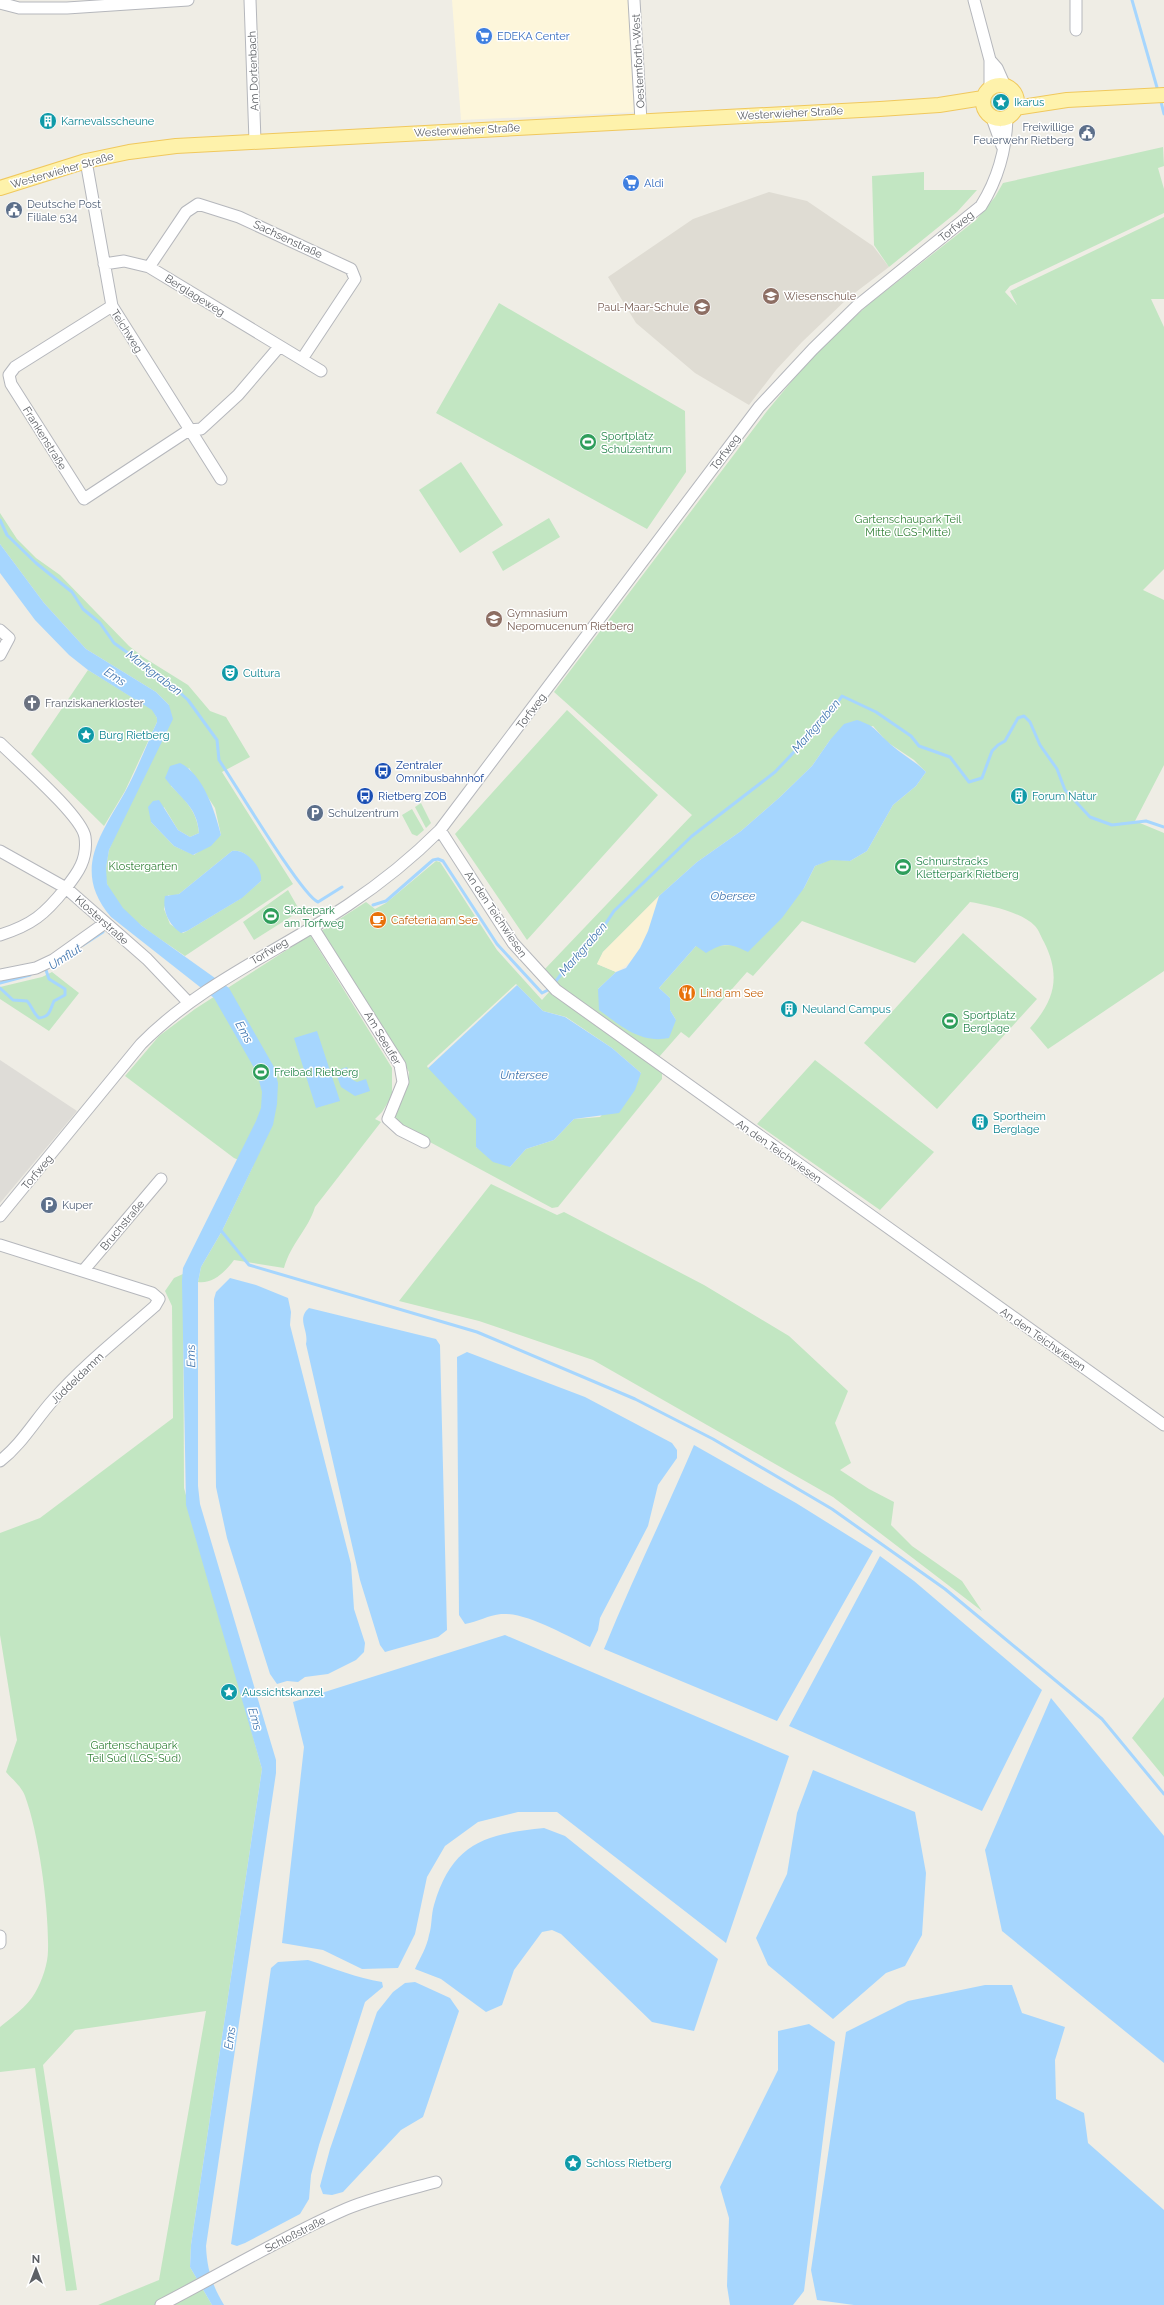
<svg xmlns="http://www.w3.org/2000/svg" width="1164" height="2305" font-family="Raleway,sans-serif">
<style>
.commercial{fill:#fdf6db}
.industrial{fill:#dedcd7}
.education{fill:#dfdcd3}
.green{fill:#c2e6c2;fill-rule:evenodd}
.sand{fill:#faf2d5}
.water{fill:#a6d6fe}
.pier{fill:#efede5}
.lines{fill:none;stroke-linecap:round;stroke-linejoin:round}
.stream{stroke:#a6d6fe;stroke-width:3}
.minor-casing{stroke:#b5b7bc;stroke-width:13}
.major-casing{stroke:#f0c85d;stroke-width:16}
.minor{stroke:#fff;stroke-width:11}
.major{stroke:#fef2ab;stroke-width:14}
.labels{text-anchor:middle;stroke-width:3;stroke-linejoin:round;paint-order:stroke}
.shop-label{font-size:11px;fill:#366cbe;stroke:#fff;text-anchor:start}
.street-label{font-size:11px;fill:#5d6065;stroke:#fff}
.culture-label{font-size:11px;fill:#0d838f;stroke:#fff;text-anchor:start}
.service-label{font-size:11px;fill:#4e5e75;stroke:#fff;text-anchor:start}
.education-label{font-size:11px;fill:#785e54;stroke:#fff;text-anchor:start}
.leisure-label{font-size:11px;fill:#27864d;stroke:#fff;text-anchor:start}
.park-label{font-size:11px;fill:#35833a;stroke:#fff}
.worship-label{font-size:11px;fill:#5b616d;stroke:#fff;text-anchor:start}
.transit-label{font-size:11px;fill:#164399;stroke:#fff;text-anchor:start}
.food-label{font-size:11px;fill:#c56008;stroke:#fff;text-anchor:start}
.water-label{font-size:12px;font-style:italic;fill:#4277b0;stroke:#fff}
</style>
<rect width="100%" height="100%" fill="#efede5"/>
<path class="commercial" d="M452,0h179l8,112 -178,8z"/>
<path class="industrial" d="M0,1060l77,51 -77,92z"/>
<path class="education" d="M769,192l38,9 66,45 16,21 -41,31 -46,44 -26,28 -27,35 -54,-32 -59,-50 -28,-46 85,-58z"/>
<path class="green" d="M991 102a9 9 0 1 1 18 0a9 9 0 1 1-18 0Z
M1163,147l1,19 -6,2 6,21v24l-154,73 -5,6 12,13 -7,-14 154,-74v82h-13l13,28v242l-21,21 21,10v165l-29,56 29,12v138l-116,78 -18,-21c25,-28 31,-52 14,-86 -3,-5 -5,-12 -9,-16 -13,-14 -47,-21 -65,-24l-55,61 -113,-42 -49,55 -6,-4 -58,66 -8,-6 -22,25 -97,-68 -19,-18 149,-156 -138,-123 213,-281 49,-59 53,-48 107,-84 19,-23 8,-14zM873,726l14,16 27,18 12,12 -10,14 -23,19 -26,46 -17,10 -19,-2 -16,7 -11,22 -71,57 -37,1 -37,42 11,10v12l6,10 -78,-31 18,-17 -19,-8 6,-12 56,-56 38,-34 44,-31 39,-34 32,-31 18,-26z
M924,172v18h53l-20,22 -68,55 -15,-22 -2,-69z
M499,303l186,108 1,61 -39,57 -211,-116z
M461,462l42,63 -43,28 -41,-63z
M0,513l17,26 19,19 24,17 69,71 14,11 45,28 22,26 16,6 24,40 -28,15 71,112 -108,72c-24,-17 -68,-42 -78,-72 -3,-11 0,-23 2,-34l60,-145 -13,-13 -70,-43 -42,-46 -44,-59zM189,768l26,40 6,27 -27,20 -20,-9 -23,-24 13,-15 14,23 12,7 9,-4c-2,-21 -13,-33 -28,-47zM232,851c15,-3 28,18 29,30l-21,18 -53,32 -4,2 -13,-9 -6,-15 4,-14 5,1 6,-2z
M549,518l11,19 -57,34 -11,-19z
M88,670l65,40 4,8v4l-32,69 -21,35 -73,-72z
M567,710l91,85 -131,145 -72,-106z
M421,803l10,20 -5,5 -11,-21z
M412,809l12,21 -7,6 -5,-2 -10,-19z
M436,861l4,1 57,88 45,50 7,-8 113,80v7l-104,128 -6,1 -150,-81 -7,-9 13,-36 1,-10 -88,-141 45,-29 9,7 11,-6zM517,985l26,26 23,6 46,31 29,25 -41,44 -26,2 -20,21 -28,9 -16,18 -34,-20v-28z
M288,890l12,21 -46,29 -11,-18z
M963,933l74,66 -100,110 -73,-66z
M310,935l82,133v28l-10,16 -7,7 6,3 -66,85c-7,23 -24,36 -31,61l-50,-8c-9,12 -21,24 -36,22l3,-15 21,-36 31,-65 -19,-8 -109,-82 34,-40 36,-27z
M52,972l27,21 -30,38 -49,-32v-12l42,-10z
M815,1060l119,92 -54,58 -123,-86z
M491,1184l66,31 7,-3 140,73 85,51 59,55 -13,32 16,40 -11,7 29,19 25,13 -3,23 21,21 50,35 20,30 -149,-114 -240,-137 -114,-39 -80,-20z
M183,1274l1,214 78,281 -71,476 -1,22 22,38h-114l61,-25 47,-269 -131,19 -32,35 34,225 -11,1 -31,-223 -35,4v-45c12,-10 27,-20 35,-34 7,-12 13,-29 13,-43 1,-41 -9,-116 -23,-154 -3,-9 -13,-17 -19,-24l11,-32 -17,-105v-102l40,-15 133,-100 -1,-112 -7,-15 9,-13z
M1164,1697v80l-32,-39z"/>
<path class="sand" d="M659,896c-8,27 -15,63 -43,76l-19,-8 6,-12z"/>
<path class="water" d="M0,544l44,59 42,46 70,43 13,13 4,14 -64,131 -3,18 1,16 16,24 19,18 87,62 45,79 4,16 -1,21 -4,21 -51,106 -21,36 -3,15v204l2,18 76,256v13l-70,473c1,23 6,39 18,59h-12l-22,-38 1,-22 71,-476 -76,-264 -4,-224 1,-13 73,-147 5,-13 1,-16 -5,-19 -43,-75 -103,-81c-39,-46 -11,-81 14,-125 12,-22 21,-46 32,-70v-4l-5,-8 -64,-40 -19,-15 -34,-35 -35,-47z
M857,720c18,6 17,9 30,21 12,12 27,19 39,31l-10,14 -23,19 -26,46 -17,10 -19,-1 -16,6 -11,22 -22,30 -34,34c-19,-9 -24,-10 -42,1l-10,-7 -37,42 11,10v12l6,10 -7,18c-29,6 -49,-13 -70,-28l-1,-21 18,-17 10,-4 14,-20 8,-17 11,-35 38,-34 44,-31 39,-34 32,-31 18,-26 14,-16z
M180,763c23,11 35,48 41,72l-10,11 -18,9 -19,-9 -23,-24 -3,-15 5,-6 6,-1 19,30 12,7 9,-4c-2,-28 -20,-35 -34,-55l5,-12z
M232,851c14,-3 31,17 29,30l-19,17 -55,33 -6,2c-12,-8 -19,-22 -16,-37l14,-2z
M517,985l26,26 22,6 47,31 29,25 -6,17 -16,23 -45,6 -20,21 -28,9 -16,18 -17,-5 -17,-15v-28l-48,-51z
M317,1031l23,70 -24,7 -22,-70z
M347,1067l4,12 6,3 9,-3 4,12 -15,5 -14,-9 -6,-16z
M230,1278l26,7 32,13 3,14 -1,13 61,239 3,45 11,34 -1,9 -8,8 -28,14 -23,3 -7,5 -11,-1 -10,3 -7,-10 -43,-136 -11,-51 -2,-188 2,-7z
M309,1308l127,31 4,6 7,285 -9,7 -53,15 -5,-7 -20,-65 -54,-236c3,-14 -10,-25 3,-36z
M467,1352l118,45 87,46 5,7v8l-19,27 -10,41 -48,92 -2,12 -8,17c-23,-11 -64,-35 -89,-33 -12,1 -24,8 -36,10l-6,-9 -2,-258z
M694,1445l102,58 77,48 -96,170 -173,-72c28,-69 61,-136 90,-204z
M880,1556l34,25 128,109 -60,121 -193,-85z
M505,1635l284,121 -63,187 -169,-131h-39l-40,10 -33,24 -18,31 -12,57 -17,34 -36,1 -39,-19 -41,-7 22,-196 -11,-45z
M1051,1698l113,138v227l-162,-132 -17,-81z
M813,1770l102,42 11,61 -4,62 -17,31 -19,7 -53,46 -65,-54 -12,-27 31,-64 10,-61z
M544,1828l21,8 153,123 -24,72 -42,-9 -91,-88 -9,-4 -10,2 -28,38 -12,35 -16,7 -45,-33 -26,-10c5,-11 12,-22 14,-34 3,-9 2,-20 5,-30 18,-62 51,-71 110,-77z
M308,1960c25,8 49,18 74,22l1,5 -18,15 -46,143 -8,30 -2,24 -9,15 -55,29 -8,3 -6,-2 40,-276 7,-6z
M415,1982l35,16 9,13 -36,106 -22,13 -58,62 -11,3 -9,-1 -3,-8 10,-37 47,-137 16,-20 12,-9z
M985,1985h27l10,28 43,14 -10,33 1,39 28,14 4,30 76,67v95h-310l-37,-5 -6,-30 35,-238 62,-31z
M809,2024l26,18 -31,249 -11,14h-63l-3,-19 2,-68 -9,-31 58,-117v-39z"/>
<path class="pier" d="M516,984l1,1 -89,83 -1,-2z"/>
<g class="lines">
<path class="stream" d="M1132,0l26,91
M1160,98l4,16
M0,520l7,15 29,28 36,29 11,17 17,14 14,20 52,37 22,20 29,40 2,20c15,22 83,136 99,142l24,-15
M373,905l13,-4 47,-41 5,-1 5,2 54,83 45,49 6,-3
M83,945l20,-13
M556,981l27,-35 17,-14 14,-21 78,-75 83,-64 54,-57 13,-19 34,16 35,24 8,10 31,11 19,25 13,-4 10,-27 6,-6 7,-4 13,-23 6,-2 6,6 10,23 17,24 8,21 25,27 22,8 34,-4 18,6
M0,983l30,-8
M0,988l13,12 14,1c5,5 6,12 12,17 11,-1 11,-8 15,-17l11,-6v-6l-16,-10 -3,-9
M219,1228l30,37 228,67 158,67 78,40 119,70 113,80 157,130 62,75"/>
<g class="minor-casing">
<path id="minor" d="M250,0l5,141
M634,0l7,121
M974,0l16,60v28
M1076,0v30
M0,3l19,5h48l121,-8
M990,60l7,8 8,18
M992,118l10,28
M86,161l26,145 109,173
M104,264l20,-3 25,6 172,104
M149,267l37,-55 12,-8 41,13 112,52 4,10 -53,80
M112,306l-97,61 -6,8 2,9 73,115 105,-69 12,-1 37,-34 41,-48
M0,630l9,8 -9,17
M0,743c18,18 82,73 85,94 3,22 -7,36 -20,52 -20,25 -33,36 -65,46
M440,830l73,113 43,47 608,435
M0,851l66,37 81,71 41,43
M312,926l88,139 3,17 -15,37 12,11 24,12
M0,975l36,-7 17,-8 52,-37
M0,1216l141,-172c59,-60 138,-93 207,-139 33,-22 63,-46 92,-75l319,-423 54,-58 44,-43 124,-100c17,-27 25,-55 26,-88
M0,1245l152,48 7,6 -4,7c-34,30 -71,59 -101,93 -19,21 -32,45 -54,62
M83,1271l78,-92
M0,1936v7
M161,2305c62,-32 121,-68 185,-96 29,-12 60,-19 90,-27"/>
</g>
<g class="major-casing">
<path id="major" d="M983 102a17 17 0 1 1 34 0a17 17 0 1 1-34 0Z
M1015,108l52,-8 97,-5
M0,188l86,-27 43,-9 47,-6 704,-37 59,-4 44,-7"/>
</g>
<use href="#minor" class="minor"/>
<use href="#major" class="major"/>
</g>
<defs>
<g id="supermarket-disc" transform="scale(0.9)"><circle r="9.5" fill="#3f7fe0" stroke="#fff"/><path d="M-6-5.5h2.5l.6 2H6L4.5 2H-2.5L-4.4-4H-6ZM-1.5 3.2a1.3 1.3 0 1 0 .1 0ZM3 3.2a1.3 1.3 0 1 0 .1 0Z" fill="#fff"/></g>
<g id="sight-disc" transform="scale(0.9)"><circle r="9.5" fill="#0f9aa8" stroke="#fff"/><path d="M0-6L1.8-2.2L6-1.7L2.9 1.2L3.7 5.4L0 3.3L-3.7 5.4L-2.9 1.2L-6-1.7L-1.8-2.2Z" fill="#fff"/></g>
<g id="building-disc" transform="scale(0.9)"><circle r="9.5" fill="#0f9aa8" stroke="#fff"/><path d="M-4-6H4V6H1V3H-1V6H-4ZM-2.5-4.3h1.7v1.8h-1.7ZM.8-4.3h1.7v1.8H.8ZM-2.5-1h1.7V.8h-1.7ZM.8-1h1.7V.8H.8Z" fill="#fff"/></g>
<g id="civic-disc" transform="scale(0.9)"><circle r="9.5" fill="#5c6f8a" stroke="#fff"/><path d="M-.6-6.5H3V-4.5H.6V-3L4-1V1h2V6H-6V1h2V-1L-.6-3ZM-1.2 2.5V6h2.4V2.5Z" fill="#fff"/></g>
<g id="school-disc" transform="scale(0.9)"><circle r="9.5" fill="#8d6e63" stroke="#fff"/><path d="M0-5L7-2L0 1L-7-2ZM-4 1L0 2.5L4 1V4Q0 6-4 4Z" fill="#fff"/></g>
<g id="stadium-disc" transform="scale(0.9)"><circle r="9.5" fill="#2e9e5b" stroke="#fff"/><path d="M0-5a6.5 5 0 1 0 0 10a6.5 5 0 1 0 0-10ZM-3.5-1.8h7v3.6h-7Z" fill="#fff"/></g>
<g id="theatre-disc" transform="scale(0.9)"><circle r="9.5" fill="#0f9aa8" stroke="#fff"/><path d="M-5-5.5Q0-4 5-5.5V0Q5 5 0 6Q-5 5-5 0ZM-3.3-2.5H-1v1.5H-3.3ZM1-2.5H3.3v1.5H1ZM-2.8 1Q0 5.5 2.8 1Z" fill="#fff"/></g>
<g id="church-disc" transform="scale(0.9)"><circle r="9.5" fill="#6b7280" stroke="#fff"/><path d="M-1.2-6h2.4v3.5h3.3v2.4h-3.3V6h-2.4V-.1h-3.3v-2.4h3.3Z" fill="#fff"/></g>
<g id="bus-disc" transform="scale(0.9)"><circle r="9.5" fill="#1a4fb4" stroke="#fff"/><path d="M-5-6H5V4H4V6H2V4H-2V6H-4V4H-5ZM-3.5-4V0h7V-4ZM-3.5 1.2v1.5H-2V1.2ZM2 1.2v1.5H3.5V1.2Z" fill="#fff"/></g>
<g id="parking-disc" transform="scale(0.9)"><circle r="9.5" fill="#5c6f8a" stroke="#fff"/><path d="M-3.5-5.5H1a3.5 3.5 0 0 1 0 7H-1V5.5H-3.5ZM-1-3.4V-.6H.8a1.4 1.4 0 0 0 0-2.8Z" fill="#fff"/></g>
<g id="cafe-disc" transform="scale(0.9)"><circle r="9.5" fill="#e8710a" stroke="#fff"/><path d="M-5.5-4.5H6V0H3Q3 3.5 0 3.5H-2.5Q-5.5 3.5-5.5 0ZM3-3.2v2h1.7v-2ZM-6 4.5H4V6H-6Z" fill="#fff"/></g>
<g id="restaurant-disc" transform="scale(0.9)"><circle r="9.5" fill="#e8710a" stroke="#fff"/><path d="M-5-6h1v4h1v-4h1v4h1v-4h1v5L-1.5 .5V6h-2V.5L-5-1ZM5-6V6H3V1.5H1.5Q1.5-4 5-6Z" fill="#fff"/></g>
</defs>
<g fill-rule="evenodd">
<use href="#supermarket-disc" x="484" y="36"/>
<use href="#sight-disc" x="1001" y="102"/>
<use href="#building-disc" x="48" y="121"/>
<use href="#civic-disc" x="1087" y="133"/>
<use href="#supermarket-disc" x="631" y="183"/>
<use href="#civic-disc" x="14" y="210"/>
<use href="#school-disc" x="771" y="296"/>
<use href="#school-disc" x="702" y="307"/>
<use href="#stadium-disc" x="588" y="442"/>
<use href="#school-disc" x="494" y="619"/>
<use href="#theatre-disc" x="230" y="673"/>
<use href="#church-disc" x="32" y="703"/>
<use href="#sight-disc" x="86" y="735"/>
<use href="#bus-disc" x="383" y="771"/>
<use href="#bus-disc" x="365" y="796"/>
<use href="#building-disc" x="1019" y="796"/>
<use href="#parking-disc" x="315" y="813"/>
<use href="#stadium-disc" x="903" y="867"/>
<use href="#stadium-disc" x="271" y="916"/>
<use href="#cafe-disc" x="378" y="920"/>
<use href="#restaurant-disc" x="687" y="993"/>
<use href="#building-disc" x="789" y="1009"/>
<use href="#stadium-disc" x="950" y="1021"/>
<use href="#stadium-disc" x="261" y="1072"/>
<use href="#building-disc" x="980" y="1122"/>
<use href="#parking-disc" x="49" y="1205"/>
<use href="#sight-disc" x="229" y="1692"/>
<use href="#sight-disc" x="573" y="2163"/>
</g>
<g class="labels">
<g class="shop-label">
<text x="497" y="40">EDEKA Center</text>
<text x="644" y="187">Aldi</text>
</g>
<g class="street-label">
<text transform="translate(638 61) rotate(-93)" y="4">Oesternforth-West</text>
<text transform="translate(253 71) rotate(-92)" y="4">Am Dortenbach</text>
<text transform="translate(790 113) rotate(-3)" y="4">Westerwieher Straße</text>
<text transform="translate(467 130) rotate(-3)" y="4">Westerwieher Straße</text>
<text transform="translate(62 170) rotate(-16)" y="4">Westerwieher Straße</text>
<text transform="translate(956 226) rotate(-39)" y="4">Torfweg</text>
<text transform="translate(288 239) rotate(25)" y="4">Sachsenstraße</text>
<text transform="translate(195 295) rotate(32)" y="4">Berglageweg</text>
<text transform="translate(127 331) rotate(58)" y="4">Teichweg</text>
<text transform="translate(45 438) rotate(58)" y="4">Frankenstraße</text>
<text transform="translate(725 452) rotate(-53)" y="4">Torfweg</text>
<text transform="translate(531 711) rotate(-53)" y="4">Torfweg</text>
<text transform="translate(496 914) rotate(56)" y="4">An den Teichwiesen</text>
<text transform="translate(102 920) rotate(42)" y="4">Klosterstraße</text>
<text transform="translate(269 951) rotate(-31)" y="4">Torfweg</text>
<text transform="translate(383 1038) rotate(59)" y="4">Am Seeufer</text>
<text transform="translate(779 1151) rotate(35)" y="4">An den Teichwiesen</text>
<text transform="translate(37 1172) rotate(-50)" y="4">Torfweg</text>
<text transform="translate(122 1225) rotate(-50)" y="4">Bruchstraße</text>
<text transform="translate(1043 1339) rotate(35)" y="4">An den Teichwiesen</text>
<text transform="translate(77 1378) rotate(-44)" y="4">Jüddeldamm</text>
<text transform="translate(295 2234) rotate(-27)" y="4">Schloßstraße</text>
</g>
<g class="culture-label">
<text x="1014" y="106">Ikarus</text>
<text x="61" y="125">Karnevalsscheune</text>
<text x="243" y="677">Cultura</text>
<text x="99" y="739">Burg Rietberg</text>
<text x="1032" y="800">Forum Natur</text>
<text x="802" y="1013">Neuland Campus</text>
<text x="993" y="1120">Sportheim<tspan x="993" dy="13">Berglage</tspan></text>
<text x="242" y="1696">Aussichtskanzel</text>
<text x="586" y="2167">Schloss Rietberg</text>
</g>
<g class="service-label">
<text x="1074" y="131" text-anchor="end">Freiwillige<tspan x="1074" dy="13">Feuerwehr Rietberg</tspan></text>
<text x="27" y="208">Deutsche Post<tspan x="27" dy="13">Filiale 534</tspan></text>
<text x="328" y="817">Schulzentrum</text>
<text x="62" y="1209">Kuper</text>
</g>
<g class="education-label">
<text x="784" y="300">Wiesenschule</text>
<text x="689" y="311" text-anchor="end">Paul-Maar-Schule</text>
<text x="507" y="617">Gymnasium<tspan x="507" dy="13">Nepomucenum Rietberg</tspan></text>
</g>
<g class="leisure-label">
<text x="601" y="440">Sportplatz<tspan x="601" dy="13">Schulzentrum</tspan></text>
<text x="916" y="865">Schnurstracks<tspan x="916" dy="13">Kletterpark Rietberg</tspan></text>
<text x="284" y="914">Skatepark<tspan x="284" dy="13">am Torfweg</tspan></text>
<text x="963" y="1019">Sportplatz<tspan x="963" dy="13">Berglage</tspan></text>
<text x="274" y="1076">Freibad Rietberg</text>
</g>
<g class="park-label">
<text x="908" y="523">Gartenschaupark Teil<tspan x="908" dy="13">Mitte (LGS-Mitte)</tspan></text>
<text x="143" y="870">Klostergarten</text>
<text x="134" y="1749">Gartenschaupark<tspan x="134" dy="13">Teil Süd (LGS-Süd)</tspan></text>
</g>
<g class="worship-label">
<text x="45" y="707">Franziskanerkloster</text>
</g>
<g class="transit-label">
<text x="396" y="769">Zentraler<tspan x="396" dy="13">Omnibusbahnhof</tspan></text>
<text x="378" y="800">Rietberg ZOB</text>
</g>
<g class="food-label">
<text x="391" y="924">Cafeteria am See</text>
<text x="700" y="997">Lind am See</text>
</g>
<g class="water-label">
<text transform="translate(154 673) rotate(37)" y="4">Markgraben</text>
<text transform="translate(115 677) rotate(33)" y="4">Ems</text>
<text transform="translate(816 726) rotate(-49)" y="4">Markgraben</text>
<text x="733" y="900">Obersee</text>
<text transform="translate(583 949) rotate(-49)" y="4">Markgraben</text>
<text transform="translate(65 957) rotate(-33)" y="4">Umflut</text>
<text transform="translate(244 1032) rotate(61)" y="4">Ems</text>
<text x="524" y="1079">Untersee</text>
<text transform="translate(191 1356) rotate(-91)" y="4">Ems</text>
<text transform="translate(255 1719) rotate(74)" y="4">Ems</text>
<text transform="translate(230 2038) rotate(-82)" y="4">Ems</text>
</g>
</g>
<g transform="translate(36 2269)" stroke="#ffffff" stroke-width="3" paint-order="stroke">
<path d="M0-3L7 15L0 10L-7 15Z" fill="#5d6065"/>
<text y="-6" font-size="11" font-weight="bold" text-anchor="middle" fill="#5d6065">N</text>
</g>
</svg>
